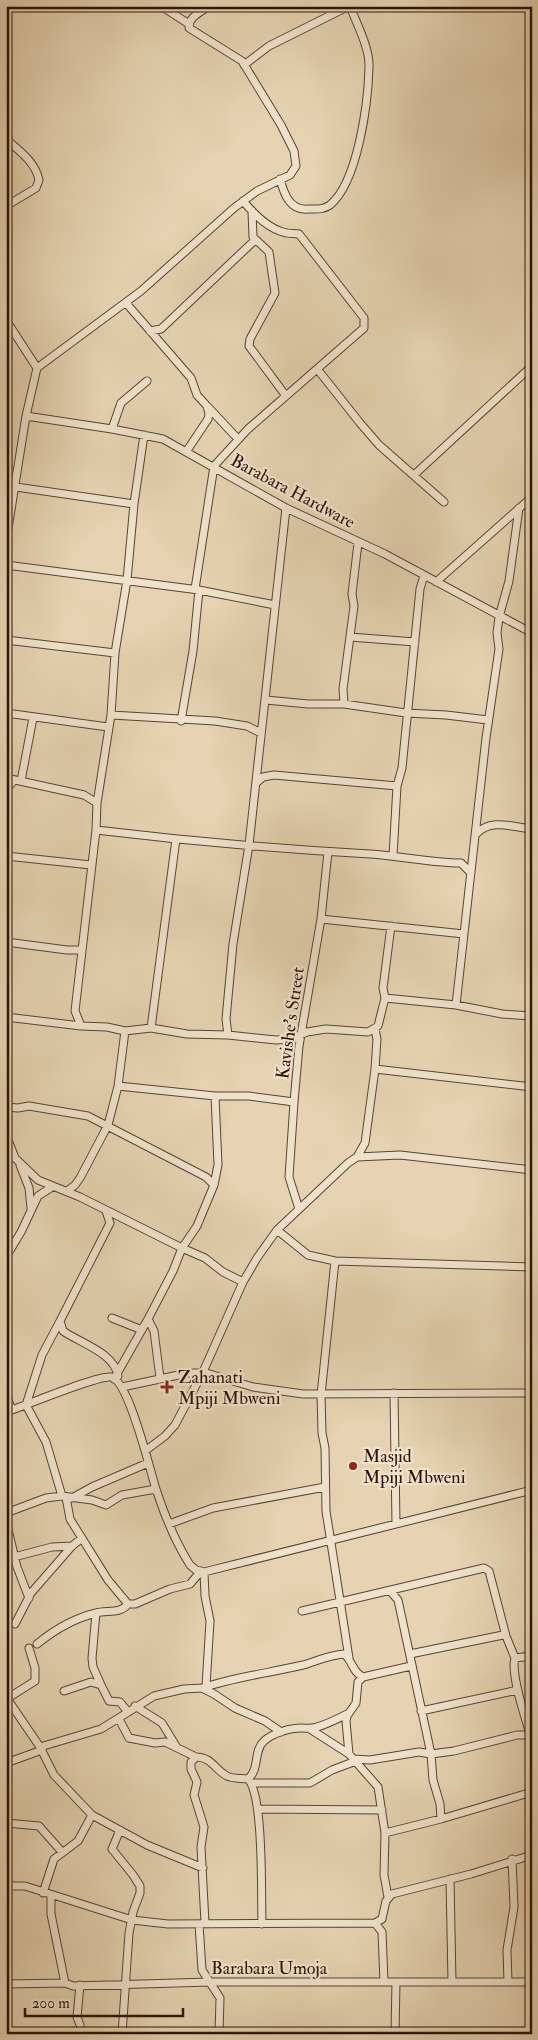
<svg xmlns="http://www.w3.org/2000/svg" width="538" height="2040" font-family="'IM FELL Double Pica',serif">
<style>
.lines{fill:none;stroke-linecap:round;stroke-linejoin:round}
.minor-casing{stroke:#5a4331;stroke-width:9}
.minor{stroke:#eee2cc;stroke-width:7}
.poi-dot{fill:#8f2418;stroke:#eee2cc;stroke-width:2}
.labels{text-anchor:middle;stroke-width:4.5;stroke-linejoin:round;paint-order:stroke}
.street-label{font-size:18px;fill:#2c1306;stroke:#eee2cc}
.poi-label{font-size:18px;fill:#2c1306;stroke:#eee2cc;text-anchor:start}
</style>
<rect width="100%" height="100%" fill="#e5d3b1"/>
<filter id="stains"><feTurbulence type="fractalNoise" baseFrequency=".004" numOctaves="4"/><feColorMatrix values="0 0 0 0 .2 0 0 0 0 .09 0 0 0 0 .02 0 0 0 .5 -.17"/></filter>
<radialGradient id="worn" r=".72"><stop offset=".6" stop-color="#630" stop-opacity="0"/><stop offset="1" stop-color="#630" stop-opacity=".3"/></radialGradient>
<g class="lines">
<g class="minor-casing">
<path id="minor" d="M161,6l28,18
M244,65l25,-19 80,-40
M6,139c13,12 29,22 33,41l-3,8 -30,18
M280,179c4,15 10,32 28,30 8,0 15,1 22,-4 28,-23 38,-102 39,-137 1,-20 -12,-43 -19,-62
M252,211l1,26 16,15 6,41 -25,46 -1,7 37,50
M126,303l65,75 6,17 10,11 2,8 -1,5 -22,33
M6,320l31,48
M150,331l11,-2 94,-89
M318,370l42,53 19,22 65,57
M207,406l31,33
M26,416l86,13 51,10 123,69 99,46 147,79
M112,429l9,-26 26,-22
M144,435l-10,69 -7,76 -12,73 -4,62 -14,88 -1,27 -21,181 6,15 26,1 18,4 26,-3 36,6 41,1 48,5 15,-1 16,-7 19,-3 42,3 10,-6 7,-28 71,7 46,9 30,2
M414,475l118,-109
M16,487l118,17
M6,541l20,-125 11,-48 104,-77 93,-83 23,-17 33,-16 6,-9 -2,-15 -13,-26 -39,-64 -53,-33c-1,-11 12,-16 20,-22
M6,565l193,25 76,15
M436,582l96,-85
M195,589l19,-123 34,-37 116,-101v-10l-65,-84c-5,-1 -8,0 -12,-1 -18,-3 -33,-19 -44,-32
M350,637l65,5
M6,640l109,13
M266,700l42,4h36l62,9 40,2 42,5
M344,704l-1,-15 11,-83 -2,-12 6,-51
M6,713l102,14
M111,715l104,6 32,5 14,7
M181,721l12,-70 6,-61
M6,778l78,17 13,8
M21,781l12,-63
M256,783l7,-6 11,-2 123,11
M6,790l8,-10
M96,830c91,11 183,19 274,24 31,2 60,9 91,9l10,10
M476,834c15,-16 36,-7 56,-5
M6,856l85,9
M393,856l4,-70 5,-18 18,-179 3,-10 3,-2
M321,919l143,15
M6,942l61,8h15
M385,998l-2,-10 8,-62
M456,1005l30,-267 13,-89 -2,-16 2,-16 10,-36 10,-73
M6,1017l75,9
M151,1028l25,-189
M228,1035l-2,-16 7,-75 16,-99 37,-337
M375,1069l157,18
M118,1086l97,10h34l45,6
M6,1107l12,1 11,-2 59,10 118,61 8,8
M6,1135l9,23 23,22 42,17 102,51 23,10 18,14 20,10
M357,1157l8,-14 10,-74 2,-30 -2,-10
M20,1165l9,23 2,20
M67,1191l8,-6 5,-7 28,-53 10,-39 7,-55
M299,1209l-10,-32 5,-75 5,-56 22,-127 7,-67
M106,1211l4,12 -2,4 -48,94 3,10c17,12 52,22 55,45
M277,1230l31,25 27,6 197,6
M6,1257l15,-25 17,-36 14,-9
M335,1261l-14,134 1,38 3,15 1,63 23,147
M112,1318l30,12
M148,1319l6,12 6,47
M60,1321l-18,34 -16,50 20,37 16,54
M203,1372l50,15 50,7 229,-1
M114,1379l34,-60 25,-48 9,-23 15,-22 17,-41 4,-20 -3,-69
M122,1387l66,-14h14
M394,1393l2,131
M6,1395l6,15
M6,1412c19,-6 91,-37 105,-35 18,3 39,94 45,112 4,12 8,24 13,35 6,15 13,28 21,41l6,5 8,2 328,-82
M145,1451l20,-15 10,-11 28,-53 40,-90 14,-24 20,-28 71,-67 9,-6 43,-2 132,15
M66,1497l4,22 38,61 20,24h7l35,-15 20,-5 11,-13
M72,1498l20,-11 56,-24
M6,1513l40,-15 16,-2 30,4 14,5 16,-10 34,-6
M6,1521l11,46 12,31
M169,1524l44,-16 112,-21
M14,1557l38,-10 20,-1
M204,1572l1,24 5,25 -4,65
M390,1591l8,9 33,154 2,26 7,24 1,15
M302,1611l182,-43 5,3 17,65
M96,1613l-4,45 1,9 8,18
M15,1624l16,-31 41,-47 10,-8
M37,1644c16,-13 38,-26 59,-31 11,-3 25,1 32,-9
M410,1654l93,-19 3,1 9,22 17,-2
M515,1658c-5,16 11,62 16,79
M202,1688c33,-11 67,-15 101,-23 14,-4 26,-10 41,-11 9,7 8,18 19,23
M64,1691l27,-9 10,3 8,16 11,1 8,10
M6,1697l34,50 14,28 38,40 55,30 56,23
M8,1698l27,-17v-13l-6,-20
M135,1706l27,17 14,23
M421,1711l97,-21
M119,1719l10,19 26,5 10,-1 31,15
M310,1729l39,25 29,33 7,46 -1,42 4,22
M40,1747l61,-18 53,-33 30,-7 18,-1 12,6 21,14 30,13 16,11
M349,1754l-3,-33 1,-5 9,-13 2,-21 5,-5 48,-11
M354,1759l16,1 49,-8 12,2 23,-3 63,-16h8l6,2 1,3
M6,1763l36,-13
M248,1779c16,16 13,118 14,145
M252,1783h58l22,-13 24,-9
M258,1809l124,1
M6,1823l33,3 23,26
M120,1830l-8,19 21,26 7,11v7l-7,19 -4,21 -7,101
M385,1833l56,-14 91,-27
M450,1879l2,103
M6,1886h19l107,34 36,4 207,-1 7,-4 4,-18 6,-7 79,-20 61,-19
M43,1893l11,-34 24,-18 14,-26
M51,1895v19l14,69
M205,1923l-4,-76 3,-20 -10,-32 3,-13 -6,-13v-7l5,-5c16,0 19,13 31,19 5,3 15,2 21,3 12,-10 5,-28 16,-38 9,-8 26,-13 37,-13 6,0 10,1 16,-1 11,-3 22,-9 32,-14
M375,1923l7,9 2,50
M199,1924l3,46 18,28 -1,36
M508,1982l-1,-32 7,-43 -2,-48
M6,1984l59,-1 8,3 137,-4h322
M80,1985l-3,32 3,8
M395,2034l1,-52"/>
</g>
<use href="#minor" class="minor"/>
</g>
<g class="poi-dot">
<path d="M164.5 1379.5h5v5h5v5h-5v5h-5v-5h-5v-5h5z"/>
<circle cx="353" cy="1466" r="5"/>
</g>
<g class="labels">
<g class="street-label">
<text transform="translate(293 491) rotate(28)" y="6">Barabara Hardware</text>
<text transform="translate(290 1023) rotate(-82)" y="6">Kavishe’s Street</text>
<text x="269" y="1974">Barabara Umoja</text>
</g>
<g class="poi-label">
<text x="178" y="1383">Zahanati<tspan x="178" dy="21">Mpiji Mbweni</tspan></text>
<text x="363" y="1462">Masjid<tspan x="363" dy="21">Mpiji Mbweni</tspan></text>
</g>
</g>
<rect width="538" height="2040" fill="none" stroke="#e5d3b1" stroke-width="25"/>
<rect x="8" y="8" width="523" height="2025" fill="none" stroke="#2c1306" stroke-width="2.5"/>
<rect x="12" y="12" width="513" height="2015" fill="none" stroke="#2c1306"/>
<path d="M25 2008v8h158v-8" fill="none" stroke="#2c1306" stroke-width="2.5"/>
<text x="32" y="2008" font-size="15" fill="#2c1306" stroke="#eee2cc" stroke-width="4" paint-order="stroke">200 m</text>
<rect width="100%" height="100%" filter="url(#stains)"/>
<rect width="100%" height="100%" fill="url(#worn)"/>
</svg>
